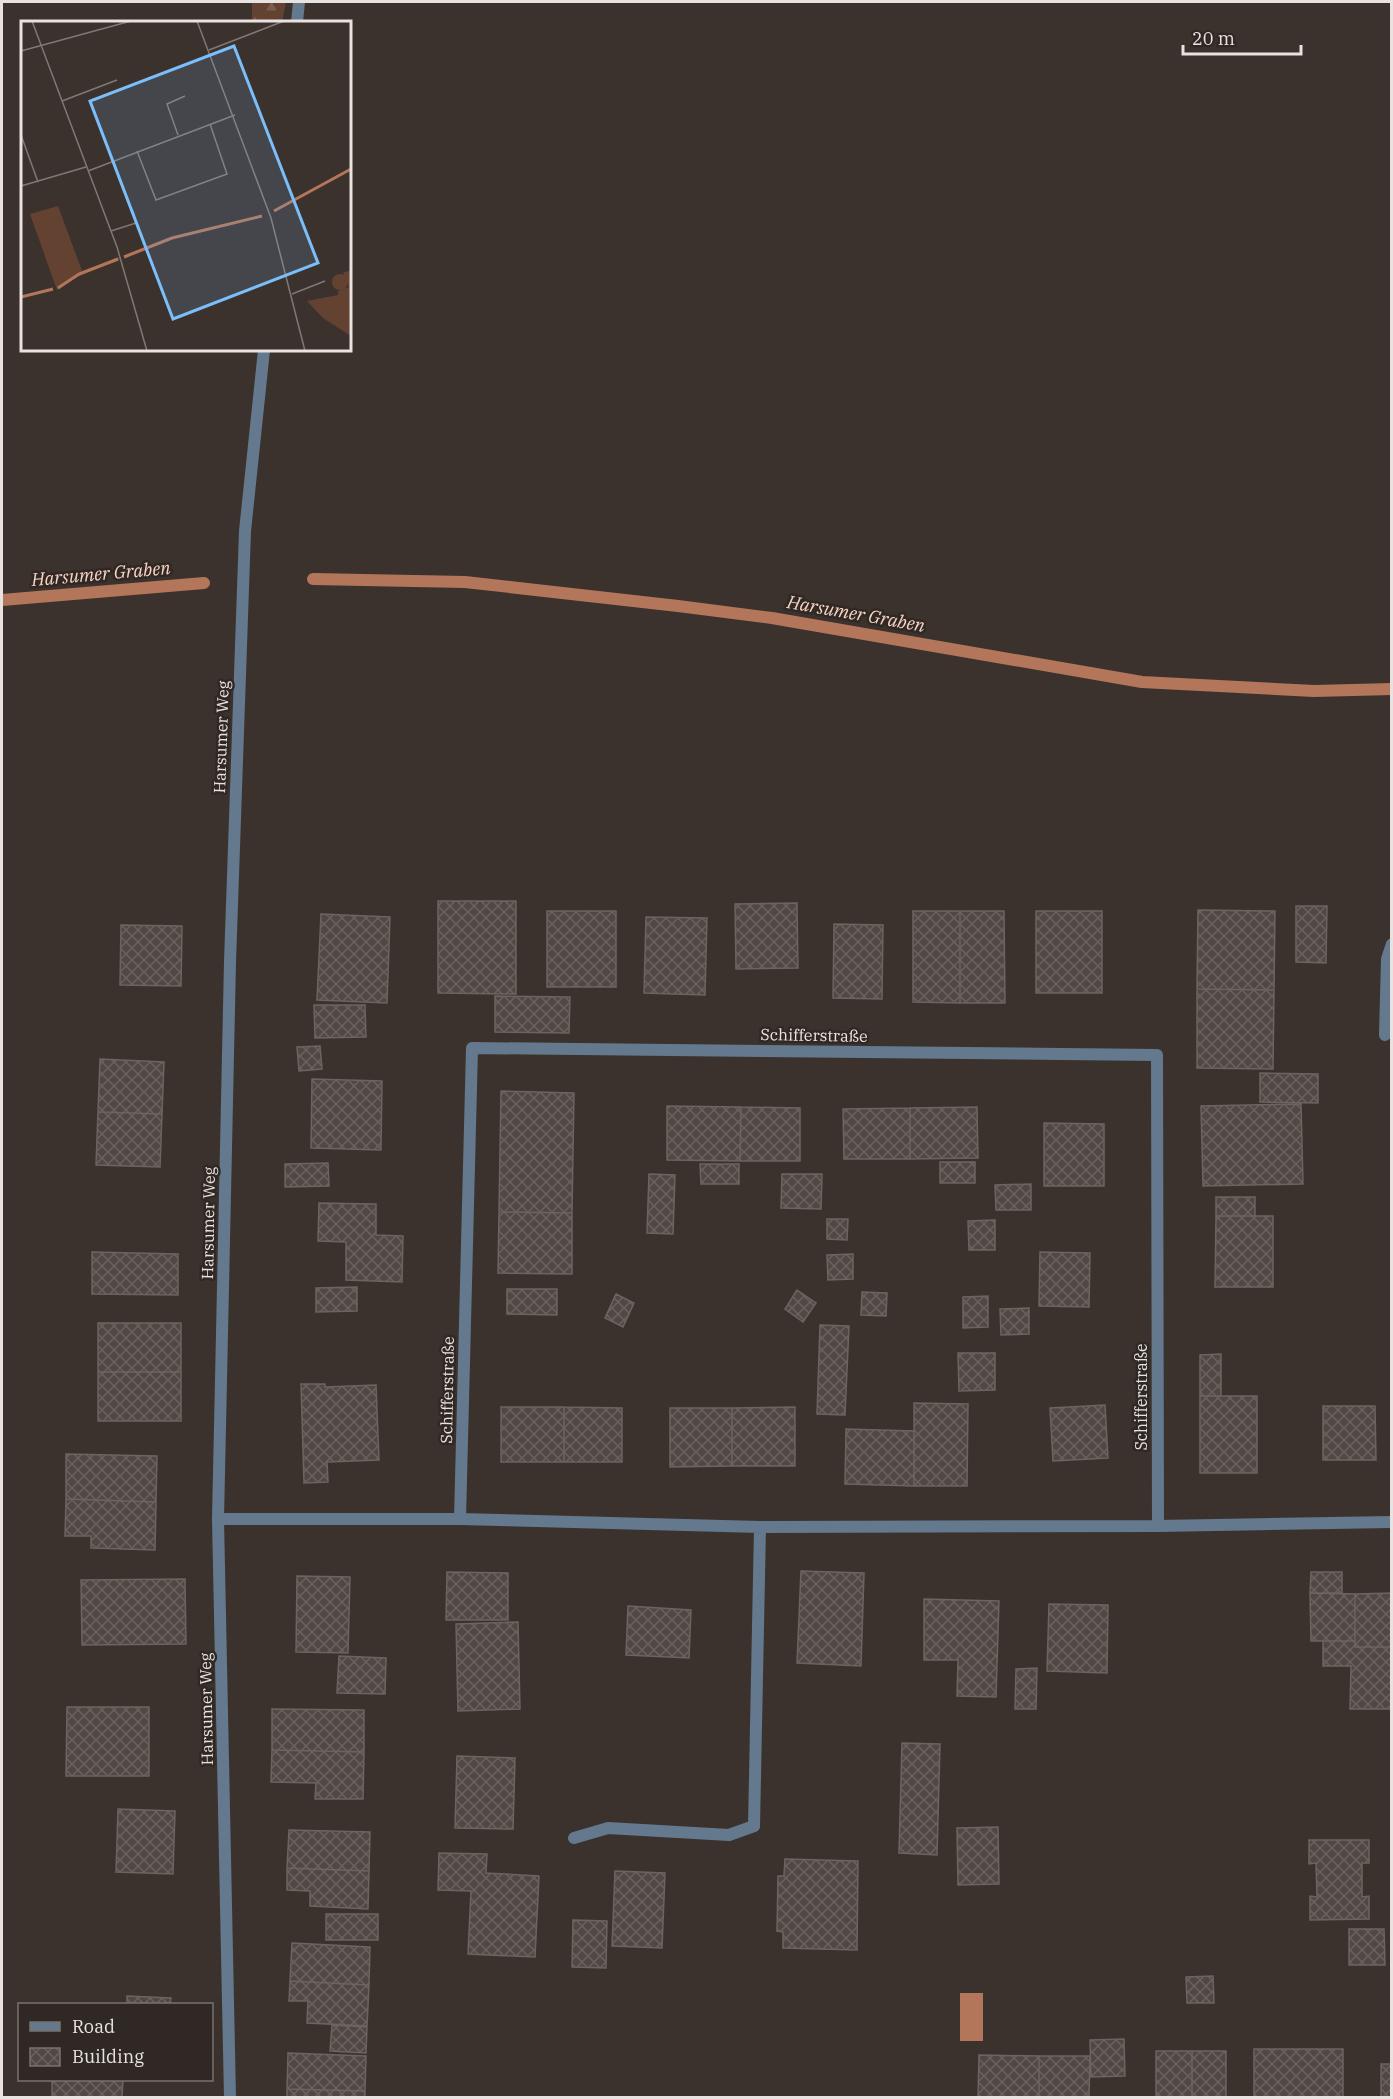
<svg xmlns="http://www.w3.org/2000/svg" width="1393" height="2099" font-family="'IBM Plex Serif',serif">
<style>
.forest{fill:url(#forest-firs)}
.water{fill:#b3765a}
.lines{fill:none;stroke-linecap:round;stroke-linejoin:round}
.stream{stroke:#b3765a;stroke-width:12}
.building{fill:url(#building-cross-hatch);stroke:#6d635f;stroke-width:1.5}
.lane{stroke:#64798d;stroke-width:12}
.street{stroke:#64798d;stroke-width:12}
.labels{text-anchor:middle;stroke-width:5;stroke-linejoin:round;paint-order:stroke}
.street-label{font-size:16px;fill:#e8e2e0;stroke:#302824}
.water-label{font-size:18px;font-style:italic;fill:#f9d4c4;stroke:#302824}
.inset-river{fill:none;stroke:#b3765a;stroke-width:3}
.inset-road{fill:none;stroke:#807875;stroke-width:1.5}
.view{fill:#7cbef9;fill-opacity:0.15;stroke:#7cbef9;stroke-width:3}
.inset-edge{fill:none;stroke:#e8e2e0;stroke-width:3}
</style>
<defs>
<pattern id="forest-firs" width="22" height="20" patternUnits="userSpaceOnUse" patternTransform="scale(1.5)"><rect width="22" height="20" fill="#644232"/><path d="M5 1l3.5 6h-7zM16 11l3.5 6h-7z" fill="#7a5d4f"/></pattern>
<pattern id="building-cross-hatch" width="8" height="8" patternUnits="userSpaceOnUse" patternTransform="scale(1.5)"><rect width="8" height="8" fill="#514844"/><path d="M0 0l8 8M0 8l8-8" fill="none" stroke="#6a625f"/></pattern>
</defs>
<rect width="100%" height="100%" fill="#3b322e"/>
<path class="forest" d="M252,2h34l-4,20h-30z"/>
<path class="water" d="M960,1993h23v48h-23z"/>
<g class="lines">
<path class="stream" d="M313,579l152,3 213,24 94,12 370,64 172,9 78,-2
M2,600l202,-17"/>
</g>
<path class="building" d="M438,901h78v93l-78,-1z
M797,903l1,65 -62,1 -1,-65z
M1296,906h31l-1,57 -30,-1z
M1198,910l77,1 -1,79 -77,-1z
M547,911h69v76h-69z
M913,911h47v92l-47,-1z
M960,911h44l1,92h-45z
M1036,911h66v82h-66z
M321,914l69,3 -3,86 -70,-3z
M646,917l61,1 -2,77 -61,-2z
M834,924l49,1 -1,74 -49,-1z
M121,925l61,1 -1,60 -61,-1z
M1197,989l77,1 -1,79 -76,-1z
M495,996l75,1 -1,36 -74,-1z
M314,1005h51l1,32 -51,1z
M320,1046l2,23 -23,2 -2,-24z
M100,1059l64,3 -2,52 -64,-2z
M1260,1073l58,1v29l-58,-1z
M312,1079l70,2 -1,69 -70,-2z
M501,1091l73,2 -2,120 -73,-1z
M1301,1104l2,80 -100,2 -2,-80z
M667,1106l74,1 -1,54 -73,-1z
M741,1107l59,1v53h-60z
M977,1107l1,51 -68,1v-51z
M910,1108v51h-66l-1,-50z
M98,1112l64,2 -2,53 -64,-2z
M1044,1123l60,1v62h-60z
M940,1162h35v21h-35z
M328,1163l1,23 -44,1v-23z
M700,1164h39v20h-38z
M649,1174l26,1 -2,59 -26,-1z
M782,1174h40l-1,35 -40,-1z
M1031,1184v26h-35l-1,-25z
M1216,1197h39v19h-39z
M319,1203l57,1v31l27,1 -1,46 -56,-2v-38l-28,-1z
M499,1212l73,1v61l-74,-1z
M1216,1216h57v71h-58z
M827,1219h21l-1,21 -20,-1z
M995,1220v30h-26l-1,-29z
M92,1252l86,2v41l-86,-1z
M1040,1252l50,1 -1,54 -50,-1z
M853,1254v25l-25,1 -1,-25z
M357,1287v24l-41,1v-24z
M507,1289h50v26l-50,-1z
M797,1290l19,13 -13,19 -18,-13z
M862,1292l25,1 -1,23 -25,-1z
M616,1294l18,9 -11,24 -18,-9z
M988,1296v31l-25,1v-31z
M1029,1308v26l-28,1 -1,-26z
M98,1323h83v49h-83z
M820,1325l29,1 -4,89 -28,-1z
M958,1353h37v37l-36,1z
M1221,1354v42h-21v-41z
M98,1372h83v49h-83z
M301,1384h24v3l51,-2 3,75 -52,2 1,20 -24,1z
M1200,1396h57v77h-57z
M914,1403l54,1 -1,82h-53z
M1105,1405l3,53 -55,3 -3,-53z
M1323,1406h52l1,54h-53z
M501,1407h63v55h-63z
M564,1407l58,1v54h-58z
M795,1407v59h-63v-58z
M670,1408h62v58l-62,1z
M846,1429l68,2v55l-69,-2z
M66,1454l91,2 -1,46 -90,-3z
M66,1499l90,3 -1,48 -64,-2v-12h-26z
M801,1571l63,2 -3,93 -64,-3z
M447,1572l61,1v47h-62z
M1311,1572h31v21h-32z
M297,1576l53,1 -2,76 -52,-1z
M185,1579l1,65 -104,1 -1,-65z
M1310,1593l45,1v47h-44z
M1392,1593v54h-37v-53z
M924,1599l75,2 -3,96 -39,-1 1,-36h-34z
M1049,1604l59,1 -1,68 -60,-2z
M628,1606l63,4 -2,48 -63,-3z
M518,1622l2,87 -62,2 -2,-87z
M1323,1641h32v6h37v62h-42l1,-43h-28z
M339,1656l47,2 -1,36 -48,-1z
M1037,1668l-1,41h-21l1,-40z
M67,1707h82v69h-83z
M272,1709l92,1v42l-92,-2z
M902,1743l38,1 -3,111 -38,-2z
M272,1750l92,2 -1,47h-48l1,-16 -45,-1z
M457,1756l58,2 -2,71 -58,-1z
M118,1809l57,2 -2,63 -57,-2z
M998,1827l1,57 -41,1 -1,-57z
M289,1830l81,2 -1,39 -82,-3z
M1309,1840h60v23h-7v34l7,-1v23l-59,1v-24l7,1 -1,-34 -7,1z
M439,1853l48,1 -1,19 53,3 -4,81 -67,-3 3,-63 -33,-1z
M785,1859l73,2 -1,89 -74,-2v-16l-6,-1 1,-55h6z
M287,1868l82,3 -1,38 -58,-3v-15l-23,-1z
M615,1871l50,2 -3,75 -50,-2z
M326,1914h52v26h-52z
M573,1920l34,1 -1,47 -34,-1z
M1349,1929h35l1,36h-36z
M292,1943l78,4 -1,38 -79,-4z
M1213,1976l1,27h-27l-1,-26z
M290,1981l79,4 -2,41 -60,-3 1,-22h-19z
M127,1996l44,2 -1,6h-43z
M332,2025l35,2 -1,26 -36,-2z
M1124,2039l1,37 -34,1 -1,-37z
M1254,2049h89v49h-89z
M1156,2051h36v47h-36z
M1192,2051h34v47h-34z
M288,2053l78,3 -1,35 -78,-2z
M979,2055l60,1v42h-61z
M1039,2056h51l-1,42h-50z
M1381,2064h11v34h-11z
M52,2080h71l-1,18h-70z
M287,2089l78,2v7h-78z"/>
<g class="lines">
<path class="lane" d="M1385,1035l2,-76 5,-15
M574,1838l34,-10 121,7 25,-9"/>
<path class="street" d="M297,22l2,-20
M218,1519h242l300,8 398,-1 234,-4
M460,1519l12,-471 685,7 1,471
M754,1826l6,-299
M230,2098l-12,-579 12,-557 15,-431 19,-181"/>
</g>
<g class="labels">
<g class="street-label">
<text transform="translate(221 737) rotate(-88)" y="6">Harsumer Weg</text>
<text transform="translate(814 1035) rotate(1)" y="6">Schifferstraße</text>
<text transform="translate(208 1223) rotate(-89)" y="6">Harsumer Weg</text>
<text transform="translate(447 1390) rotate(-89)" y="6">Schifferstraße</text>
<text transform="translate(1141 1397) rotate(-90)" y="6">Schifferstraße</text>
<text transform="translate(206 1709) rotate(-91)" y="6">Harsumer Weg</text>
</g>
<g class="water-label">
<text transform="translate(101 574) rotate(-5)" y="6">Harsumer Graben</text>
<text transform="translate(856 614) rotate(10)" y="6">Harsumer Graben</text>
</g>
</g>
<g transform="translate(21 21)">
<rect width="330" height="330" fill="#3b322e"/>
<path d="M37,185l24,65 37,-14 1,3 -43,17 -20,13 -27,-76zM330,249v66l-28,-18 -16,-17 31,-6v-4l11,-4 -6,-14z" fill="#644232"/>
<path d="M311 261a8 8 0 1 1 16 0a8 8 0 1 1-16 0Z" fill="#644232"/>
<path class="inset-river" d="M253,190l77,-42M103,236l48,-19 90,-22M37,267l21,-14 39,-15M0,276l32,-8"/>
<path class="inset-road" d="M11,0l85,226 30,104M176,0l74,197 34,133M188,29l75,-29M0,30l110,-30M41,80l55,-21M0,114l17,47M157,114l-11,-31 18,-8M116,130l19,49 71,-26 -17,-50M67,150l147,-56M0,165l65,-19M90,210l25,-8 -3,-12M271,273l33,-13"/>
<path class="view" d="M213,25l84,217 -145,56 -83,-218z"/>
<rect width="330" height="330" class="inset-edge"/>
</g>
<rect width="1393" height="2099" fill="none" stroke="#e8e2e0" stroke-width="6"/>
<rect x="18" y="2003" width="195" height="78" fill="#302824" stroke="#7a726f" stroke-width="1.5"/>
<rect x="30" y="2022" width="30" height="9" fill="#64798d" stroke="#7a726f" stroke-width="1.5"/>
<text x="72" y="2033" font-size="18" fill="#e8e2e0">Road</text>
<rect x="30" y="2048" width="30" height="18" fill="url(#building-cross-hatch)" stroke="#7a726f" stroke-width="1.5"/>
<text x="72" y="2063" font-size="18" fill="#e8e2e0">Building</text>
<path d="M1183 45v9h118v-9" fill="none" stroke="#e8e2e0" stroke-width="3"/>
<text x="1192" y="45" font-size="18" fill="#e8e2e0" stroke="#302824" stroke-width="4.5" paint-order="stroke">20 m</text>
</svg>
